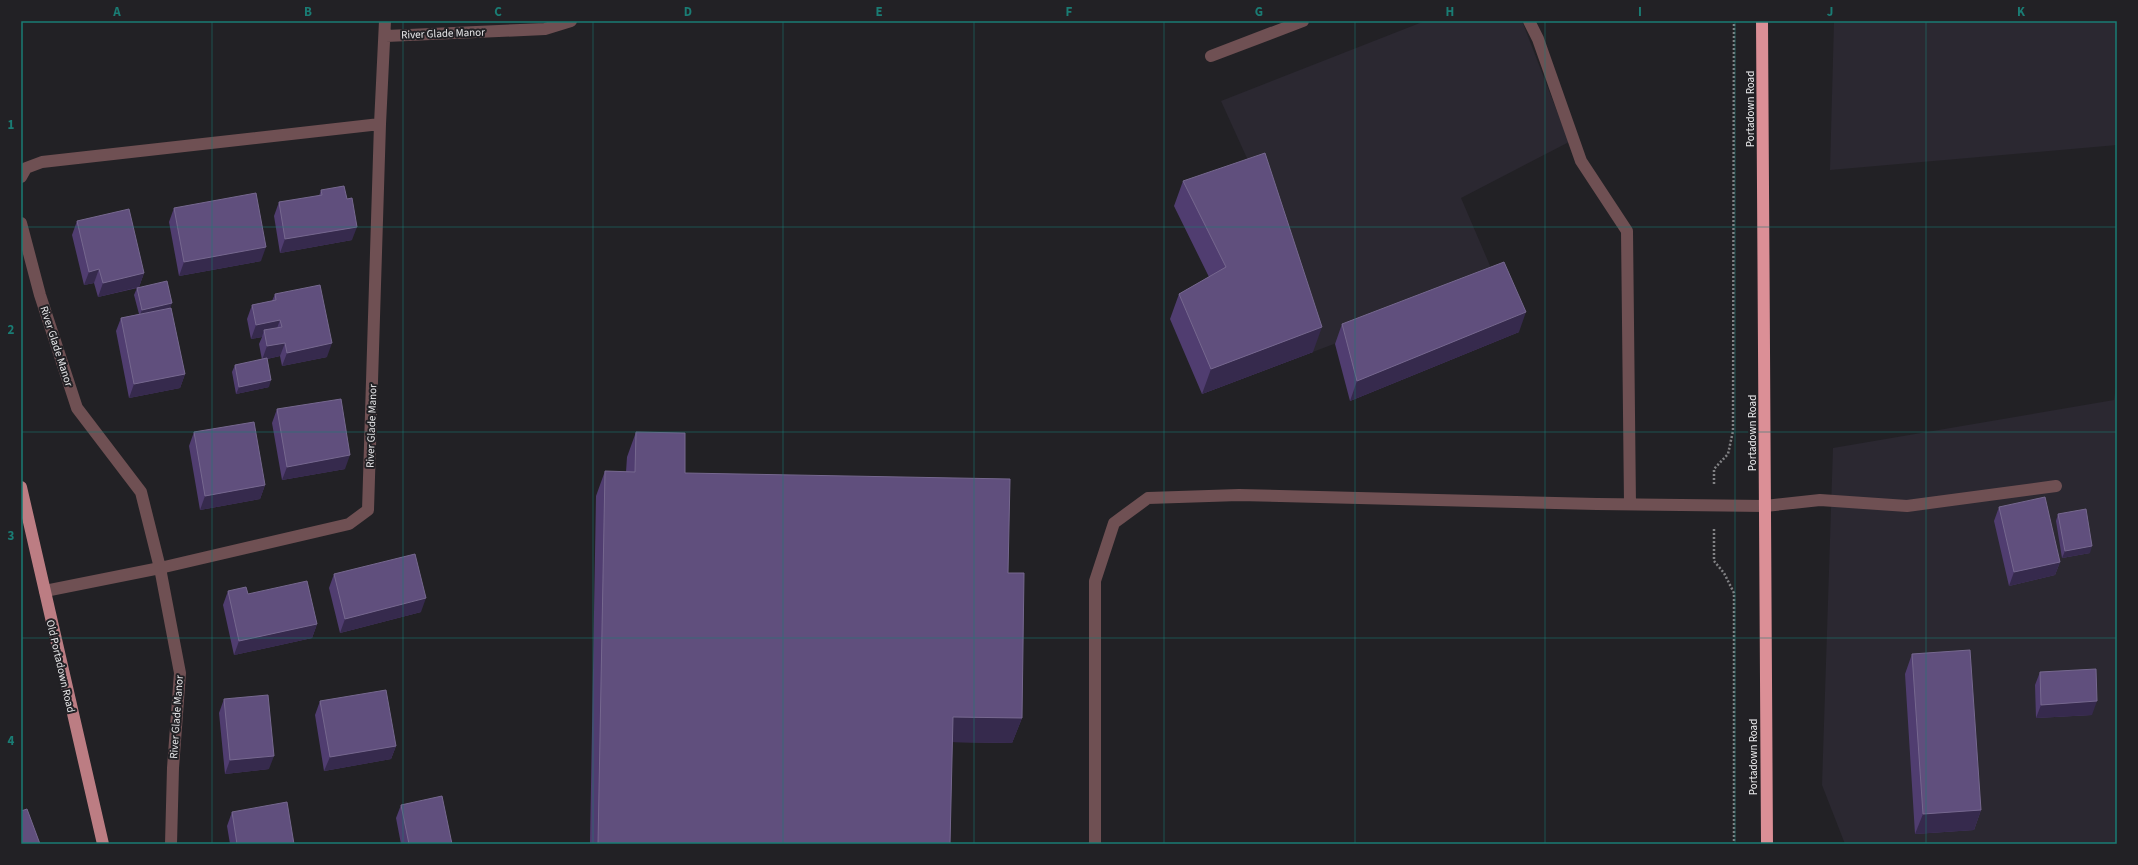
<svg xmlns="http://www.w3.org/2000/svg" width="2138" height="865" font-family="'Source Sans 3',sans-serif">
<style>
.built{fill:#2b2831}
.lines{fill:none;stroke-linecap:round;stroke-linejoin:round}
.path{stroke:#828285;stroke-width:2.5;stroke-dasharray:2 2;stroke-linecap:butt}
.minor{stroke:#6f5053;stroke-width:12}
.major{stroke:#bc7d83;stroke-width:12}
.highway{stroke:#db8f96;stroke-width:12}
.wall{fill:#503d70}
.shaded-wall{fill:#362a4d}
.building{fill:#604f7d;stroke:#76688f}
.grid{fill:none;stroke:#1a7c74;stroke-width:1;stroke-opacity:0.55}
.labels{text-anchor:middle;stroke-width:4;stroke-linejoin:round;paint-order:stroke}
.street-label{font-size:11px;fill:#e9e9eb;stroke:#222125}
.neatline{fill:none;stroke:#1a7c74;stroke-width:1.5}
.grid-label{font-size:13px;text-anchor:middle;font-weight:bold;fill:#1a7c74}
</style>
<rect width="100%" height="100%" fill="#222125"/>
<path class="built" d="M1425,21h97l47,121 -108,56 36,84 -295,112 15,-102 -43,-86 82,-28 -35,-77z
M1834,21h283v124l-287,25z
M2117,379v465h-272l-23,-59 11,-337 281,-48z"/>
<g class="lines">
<path class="path" d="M1714,484v-15l14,-15 5,-23 1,-410
M1714,529v32l10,12 10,20v251"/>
<path class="minor" d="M1529,21l9,18 43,122 46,70 3,273
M386,36l159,-7 26,-8
M1211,56l92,-35
M380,124l5,-103
M21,177l5,-9 16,-6 338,-38 -12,386 -19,14 -189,44 -115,23
M21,223l19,72 37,113 64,84 19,76 20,105 -7,95 -2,76
M1095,844v-263l19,-58 34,-25 91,-3 358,9 168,2 55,-6 87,6 149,-20"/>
<path class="major" d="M21,487l82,357"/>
<path class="highway" d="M1762,21l5,823"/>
</g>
<path class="wall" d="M1183,181l130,171 -111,42 -32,-75 9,-25 30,-17 -35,-71z
M321,190l26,9 5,41 -72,13 -6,-37 5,-14 40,-6z
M174,208l87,53 -82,15 -10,-54z
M77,221l67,52 -5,14 31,21 15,66 -5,14 -51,10 -13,-67 5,-13 18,-4 -5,-19 3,-7 -39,9 -4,-14 -10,2 -12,-50z
M275,294l52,63 -45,9 -2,-10 -13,3 2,28 -33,7 -4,-22 3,-7 27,-5 -3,-16 3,-7 -11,2 -4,-20 5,-14 20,-4z
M1342,324l177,8 -169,69 -15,-57z
M277,409l68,60 -63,11 -10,-57z
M194,432l71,53 -5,14 -60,11 -11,-64z
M636,432l49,41 323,100 14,145 -10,25 -60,-1 -2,102h-360l6,-348 9,-25 21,1 1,-15z
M1999,507l61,55 -5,13 -46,11 -15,-65z
M2058,514l32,39 -28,5 -6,-37z
M334,574l87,38 -81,21 -11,-45z
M228,591l20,3 69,30 -5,14 -78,17 -11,-50z
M1912,654l69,156 -7,20 -59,4 -10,-160z
M2040,672l52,43 -56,3 -1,-33z
M224,699l45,70 -44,5 -6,-61z
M320,701l76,45 -5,13 -67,12 -9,-56z
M401,805l51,39h-51l-5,-26z
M232,812l62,32h-64l-3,-18z"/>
<path class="shaded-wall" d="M357,227l-5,13 -72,13 5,-14z
M266,247l-5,14 -82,15 5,-14z
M99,269l-5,14 -10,2 5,-13z
M144,273l-5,14 -41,10 5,-14z
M172,303l-3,8 -30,6 3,-7z
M1526,312l-7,20 -169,69 7,-20z
M280,320l-5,14 -11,-4 -2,7 -11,2 5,-14z
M1322,327l-9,25 -111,42 9,-25z
M285,343l-5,13 -18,4 5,-14z
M332,343l-5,14 -45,9 5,-13z
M185,374l-5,14 -51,10 5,-14z
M271,380l-2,7 -33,7 3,-7z
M350,455l-5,14 -63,11 5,-13z
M265,485l-5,14 -60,11 5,-14z
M2092,546l-2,7 -28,5 3,-7z
M2060,562l-5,13 -46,11 5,-14z
M426,598l-5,14 -81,21 5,-14z
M317,624l-5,14 -78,17 5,-14z
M2097,701l-5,14 -56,3 5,-13z
M953,717l69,1 -10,25 -68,-1z
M396,746l-5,13 -67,12 6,-14z
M274,756l-5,13 -44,5 5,-14z
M1981,810l-7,20 -59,4 8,-20z"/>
<path class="building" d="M1265,153l57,174 -111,42 -32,-75 47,-27 -43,-86z
M344,186l3,13 5,-1 5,29 -72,12 -6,-37 43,-7 -1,-5z
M256,193l10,54 -82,15 -10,-54z
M129,209l15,64 -41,10 -4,-14 -10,3 -12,-51z
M1504,262l22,50 -169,69 -15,-57z
M167,281l5,22 -30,7 -5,-22z
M320,285l12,58 -45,10 -2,-10 -18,3 -3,-16 18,-3 -2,-7 -24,5 -4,-20 24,-5 -1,-6z
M171,308l14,66 -51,10 -13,-66z
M267,358l4,22 -32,7 -4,-22z
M341,399l9,56 -63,12 -10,-58z
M254,422l11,63 -60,11 -11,-64z
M636,432l49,1v40l325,6 -2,94h16l-2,145 -69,-1 -3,127h-352l7,-373 30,1z
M2045,497l15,65 -46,10 -15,-65z
M2086,509l6,37 -27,5 -7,-37z
M415,554l11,44 -81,21 -11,-45z
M307,581l10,43 -78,17 -11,-50 18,-4 2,7z
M1970,650l11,160 -58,4 -11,-160z
M2096,669l1,32 -56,4 -1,-33z
M386,690l10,56 -66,11 -10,-56z
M268,695l6,61 -44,4 -6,-61z
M442,796l10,48h-43l-8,-39z
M287,802l7,42h-57l-5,-32z
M27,809l13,35h-19v-33z"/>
<path class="grid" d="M212,21v823M403,21v823M593,21v823M783,21v823M974,21v823M1164,21v823M1355,21v823M1545,21v823M1735,21v823M1926,21v823M21,227h2096M21,432h2096M21,638h2096"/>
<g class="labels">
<g class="street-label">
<text transform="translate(443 33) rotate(-2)" y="4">River Glade Manor</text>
<text transform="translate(1750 109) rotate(-90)" y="4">Portadown Road</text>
<text transform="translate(57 346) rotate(72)" y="4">River Glade Manor</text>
<text transform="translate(371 426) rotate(-88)" y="4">River Glade Manor</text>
<text transform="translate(1752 433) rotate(-90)" y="4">Portadown Road</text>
<text transform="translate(61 666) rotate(77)" y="4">Old Portadown Road</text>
<text transform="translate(176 717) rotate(-86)" y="4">River Glade Manor</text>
<text transform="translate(1753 757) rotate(-90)" y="4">Portadown Road</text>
</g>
</g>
<rect width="2138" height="865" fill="none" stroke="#222125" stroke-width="44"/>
<rect x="22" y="22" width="2094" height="821" class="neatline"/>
<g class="grid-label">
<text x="117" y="16">A</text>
<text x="308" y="16">B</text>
<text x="498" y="16">C</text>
<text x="688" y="16">D</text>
<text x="879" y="16">E</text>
<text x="1069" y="16">F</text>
<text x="1259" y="16">G</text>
<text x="1450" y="16">H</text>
<text x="1640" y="16">I</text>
<text x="1830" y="16">J</text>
<text x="2021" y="16">K</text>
<text x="11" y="129">1</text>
<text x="11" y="334">2</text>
<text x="11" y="540">3</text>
<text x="11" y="745">4</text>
</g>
</svg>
